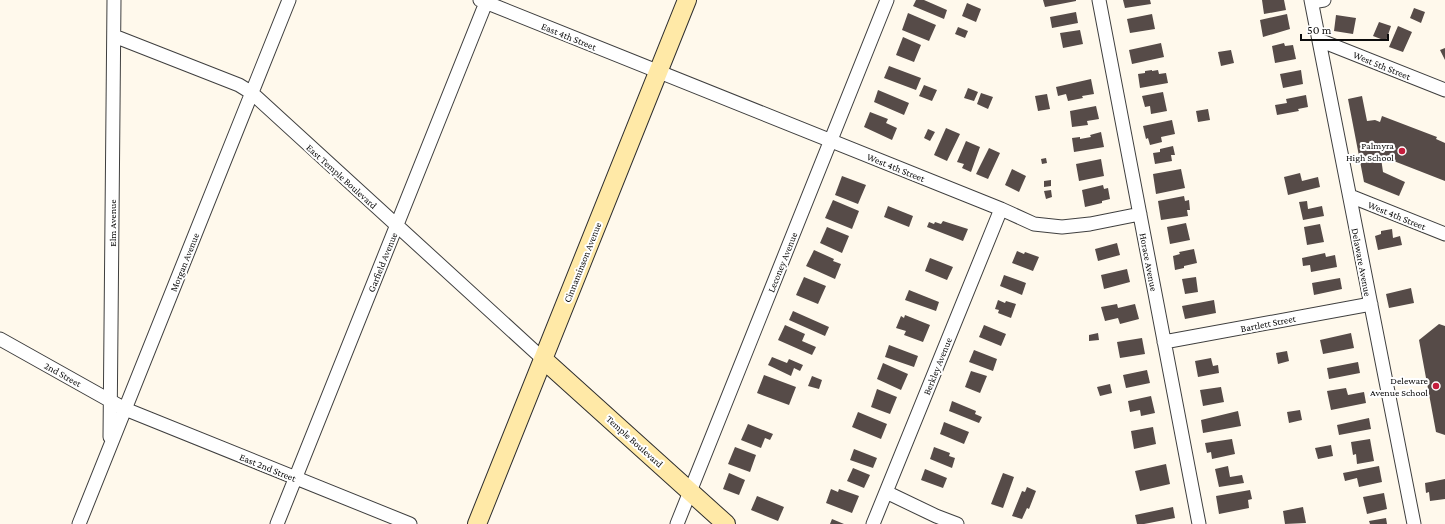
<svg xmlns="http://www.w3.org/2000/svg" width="1445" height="524" font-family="'Crimson Pro',serif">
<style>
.building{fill:#564b48}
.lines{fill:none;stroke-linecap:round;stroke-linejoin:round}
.street-casing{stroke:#3f3f3f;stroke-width:15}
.secondary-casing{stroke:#2e2e2e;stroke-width:20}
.street{stroke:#fff;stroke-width:13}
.secondary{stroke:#ffe9a7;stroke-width:18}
.poi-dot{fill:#c41d3c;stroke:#fff;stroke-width:1.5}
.labels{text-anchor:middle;stroke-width:4;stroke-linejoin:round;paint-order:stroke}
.street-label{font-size:10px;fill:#0c0c0c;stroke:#fff}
.poi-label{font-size:10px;fill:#0c0c0c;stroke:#fff;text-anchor:end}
</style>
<rect width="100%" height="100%" fill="#fff9ec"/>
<path class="building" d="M916,0h8l23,10 -3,9 -31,-13z
M1043,0h33v1l-31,6z
M1123,0h27l1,4 -26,4z
M1262,0h22l2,10 -22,4z
M967,3l14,6 -5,13 -14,-6z
M1414,8l11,4 -4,11 -11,-5z
M1076,12l2,11 -26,5 -2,-11z
M908,13l28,12 -7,16 -27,-11z
M1152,14l3,15 -25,4 -3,-14z
M1287,14l3,15 -27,8 -3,-17z
M1336,15l20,3 -3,16 -19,-3z
M1379,22l12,4 -5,15 -13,-5z
M1398,26l14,6 -9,20 -14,-5z
M958,27l10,4 -3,7 -10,-4z
M1080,30l3,14 -20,4 -3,-15z
M903,37l18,8 -7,17 -18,-7z
M1161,43l3,14 -32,7 -3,-14z
M1284,43l1,3 8,-1 3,14 -21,4 -3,-17z
M1445,48v12l-5,-10z
M1231,50l3,13 -13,3 -3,-14z
M889,66l32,12 -5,12 -32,-12z
M1152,70v1l6,-1 1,4 7,-1 2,10 -28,5 -2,-14 7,-1v-2z
M1301,70l2,14 -20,4 -3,-14z
M1091,79l3,15 -12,2 1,2 -15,3 -2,-7 -8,2 -2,-9z
M924,85l13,5 -5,11 -13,-5z
M968,88l10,4 -4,9 -10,-3z
M878,90l31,13 -5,12 -30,-13z
M1163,92l4,19 -16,3 -1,-8 -5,1 -3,-11z
M981,93l12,4 -5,12 -11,-5z
M1047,94l3,15 -12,2 -3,-15z
M1306,95l2,12 -10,2 1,2 -22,4 -2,-10 12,-2 -1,-4z
M1362,96l5,25 8,-1 5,2 2,-6 55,21 -1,2 9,4v38l-59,-23 -1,2 -4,-2 2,14 22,10 -6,14 -35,-14 -16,-83z
M1096,106l3,13 -12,2 1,4 -16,2 -2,-16z
M1208,109l2,11 -12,2 -2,-11z
M870,112l18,7 -2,4 11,5 -5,12 -28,-13z
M1172,120l3,14 -14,3 1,5 -12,3 -2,-7 -2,1 -3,-13z
M946,128l14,6 -13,27 -13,-6z
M928,129l7,3 -5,9 -6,-3z
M1101,132l3,15 -30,5 -2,-14 8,-1v2l11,-2 -1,-2z
M966,141l14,6 -9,25 -9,-4 2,-4 -7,-2z
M1173,146l2,9h-4l1,6 -17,3 -2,-11 7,-1v-3z
M989,148l11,5 -12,26 -12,-5z
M1046,158l1,5 -5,1 -1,-5z
M1101,159l3,17 -25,5 -3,-17z
M1012,169l14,7 -7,16 -14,-7z
M1181,169l4,19 -29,6 -3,-20z
M1300,173l2,8 16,-4 2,10 -32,8 -4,-18z
M842,176l24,9 -8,19 -23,-9z
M1051,180v6l-7,1v-6z
M1103,185l1,4 4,-1 2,11 -8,2v2l-17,4 -3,-17z
M1051,190l1,7 -6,2 -2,-8z
M1184,196l1,5 4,-1 1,10h-3l1,6 -27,4 -3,-19z
M833,200l26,11 -7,18 -27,-11z
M1307,201l1,8 14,-3 2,10 -21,4 -4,-18z
M888,206l25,10 -4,11 -25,-10z
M943,221l25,8 -5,12 -36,-14 2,-5 5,2 1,-2 6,2z
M1186,223l4,17 -20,4 -3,-17z
M1320,224l4,18 -17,3 -3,-18z
M827,227l22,9 -7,17 -22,-10z
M1392,229l1,9 7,-2 2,9 -24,5 -3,-14 6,-2v-3z
M1117,243l3,12 -22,6 -3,-12z
M1194,249l3,14 -13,3v2l-9,2 -2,-14 7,-2 -1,-2z
M814,250l20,9 -1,2 8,3 -6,15 -29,-13z
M1017,251l7,3 1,-2 14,5 -6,14 -21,-8z
M1325,253l1,4 9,-2 2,12 -26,5 -1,-7 -7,1 -1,-8z
M930,258l23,9 -6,13 -22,-9z
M1127,269l3,13 -26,7 -3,-14z
M1004,275l22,8 -4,12 -22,-9z
M804,277l22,9 -8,18 -22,-9z
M1196,277l2,15 -13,2 -3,-15z
M1340,278l2,11 -28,6 -2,-12z
M1411,288l3,15 -25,5 -3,-14z
M909,290l30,12 -3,9 -31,-11z
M998,300l7,3 1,-2 10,3 -5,14 -13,-5 1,-3 -4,-1z
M1214,300l2,13 -31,6 -3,-13z
M1117,304l1,4 17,-4 4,15 -19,5 -2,-6 -13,3 -4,-14z
M793,311l36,16 -4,9 -36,-16z
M905,315l25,10 -7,17 -19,-7 2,-4 -10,-3 5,-12 3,2z
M1439,324l6,2v109l-9,-3 -17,-92z
M785,325l20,9 -3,7 14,6 -4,8 -34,-15z
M984,325l22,9 -5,12 -22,-9z
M1098,333l1,7 -10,1v-6z
M1351,333l3,15 -31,6 -3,-14z
M1142,338l3,16 -25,4 -3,-16z
M889,345l29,11 -4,11 -29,-10z
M974,350l23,9 -4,12 -24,-9z
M1287,351l2,10 -11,3 -2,-11z
M772,357l15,6 2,-4 14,6 -3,6 -6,-3 -3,8 -23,-11z
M1211,358l2,8 5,-1 1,8 -21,4 -3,-16z
M1358,362l2,11 -31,6 -2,-11z
M883,363l25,11 -7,16 -24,-11z
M1147,370l3,13 -24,5 -3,-13z
M971,371l16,5 -7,17 -15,-6z
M764,375l32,12 -7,18 -32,-12z
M812,376l10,4 -3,9 -11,-3z
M1110,384l2,9 -12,3 -3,-9z
M1221,387l3,15 -21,4 -3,-16z
M1346,388l2,7 16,-3 2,11 -35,7 -4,-19z
M877,389l20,8 -7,17 -19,-7z
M1151,396l4,17 -14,3 -1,-6 -10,2 -2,-11z
M952,401l24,10 -1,3 7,3 -3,6 -30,-12z
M1300,410l2,10 -13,3 -2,-11z
M1238,411l3,15 -38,7 -2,-13z
M858,412l29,12 -6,15 -29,-12z
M1369,418l2,11 -32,6 -2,-10z
M944,422l25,10 -5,12 -24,-10z
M748,424l25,10 -3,6 -5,-2 -4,10 -20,-8z
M1153,427l3,17 -22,5 -3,-18z
M1232,439l3,15 -23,5 -1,-7 -4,1 -2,-10z
M1370,439l4,22 -17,3 -1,-10 -3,1 -2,-13z
M1331,445l2,11 -15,3 -3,-11z
M735,447l21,8 -6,17 -22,-8z
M934,447l16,6 -1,3 6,2 -3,10 -22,-9z
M854,449l23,9 -4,10 -23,-8z
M1166,464l4,20 -30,7 -5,-20z
M1228,466l2,11 12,-2 2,8 -25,4 -4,-18z
M1379,466l3,16 -23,5 -2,-9 -12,3 -2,-8z
M853,468l17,7 -6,13 -17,-7z
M925,469l22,9 -4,10 -22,-8z
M729,473l16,7 -6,15 -16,-6z
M1003,473l11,4 -11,31 -12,-4z
M1445,479v20l-15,2 -1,-9 -3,1 -1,-10z
M1027,487l9,4 -7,18 -2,-1 -5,11 -10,-3 10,-25 3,1z
M831,489l7,3 1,-3 20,7 -7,17 -26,-10z
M1250,490l2,9 -4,1 1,8 -30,6 -3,-18z
M1384,493l3,16 -20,5 -4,-17z
M757,496l27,11 -6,14 -27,-11z
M1173,507l2,11 -31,6h-7l-2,-9z
M1303,507l3,16 -21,1 -2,-13z
M1386,518l1,6h-17l-1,-3z
M832,519l12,5h-14z"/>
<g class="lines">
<g class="street-casing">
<path id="street" d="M480,0l521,209 33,15 28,3 28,-3 50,-10
M1099,0l100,524
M1311,0l103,524
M1312,2l12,-2
M114,36l125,49 13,8 291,266
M1319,40l126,50
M1350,196l95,38
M0,339l125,70 285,115
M1164,342l207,-38
M110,437l4,-437
M886,492l50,24 21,8
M79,524l210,-524
M277,524l210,-524
M677,524l210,-524
M873,524l128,-315"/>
</g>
<g class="secondary-casing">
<path id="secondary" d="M543,359l183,165
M477,524l210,-524"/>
</g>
<use href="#street" class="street"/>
<use href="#secondary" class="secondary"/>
</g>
<g class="poi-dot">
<circle cx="1402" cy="151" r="4"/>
<circle cx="1436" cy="386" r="4"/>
</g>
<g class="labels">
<g class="street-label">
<text transform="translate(569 36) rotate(22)" y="4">East 4th Street</text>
<text transform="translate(1382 65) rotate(22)" y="4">West 5th Street</text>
<text transform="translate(896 167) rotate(22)" y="4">West 4th Street</text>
<text transform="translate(342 176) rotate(42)" y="4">East Temple Boulevard</text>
<text transform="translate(1397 215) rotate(22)" y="4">West 4th Street</text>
<text transform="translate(112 223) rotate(-90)" y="4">Elm Avenue</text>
<text transform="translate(184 262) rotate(-68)" y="4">Morgan Avenue</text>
<text transform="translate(382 262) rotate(-68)" y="4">Garfield Avenue</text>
<text transform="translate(582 262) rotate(-68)" y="4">Cinnaminson Avenue</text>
<text transform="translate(782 262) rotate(-68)" y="4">Leconey Avenue</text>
<text transform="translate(1149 262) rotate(79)" y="4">Horace Avenue</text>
<text transform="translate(1362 262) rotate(79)" y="4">Delaware Avenue</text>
<text transform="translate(1268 323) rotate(-11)" y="4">Bartlett Street</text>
<text transform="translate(937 366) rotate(-68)" y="4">Berkley Avenue</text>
<text transform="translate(63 374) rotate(29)" y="4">2nd Street</text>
<text transform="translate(635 441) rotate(42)" y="4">Temple Boulevard</text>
<text transform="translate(268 467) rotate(22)" y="4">East 2nd Street</text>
</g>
<g class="poi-label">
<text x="1394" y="149">Palmyra<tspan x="1394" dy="12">High School</tspan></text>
<text x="1428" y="384">Deleware<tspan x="1428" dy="12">Avenue School</tspan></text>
</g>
</g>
<path d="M1301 34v6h87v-6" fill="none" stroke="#0c0c0c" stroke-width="2"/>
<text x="1307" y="34" font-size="12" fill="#0c0c0c" stroke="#ffffff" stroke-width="3" paint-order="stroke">50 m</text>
</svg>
